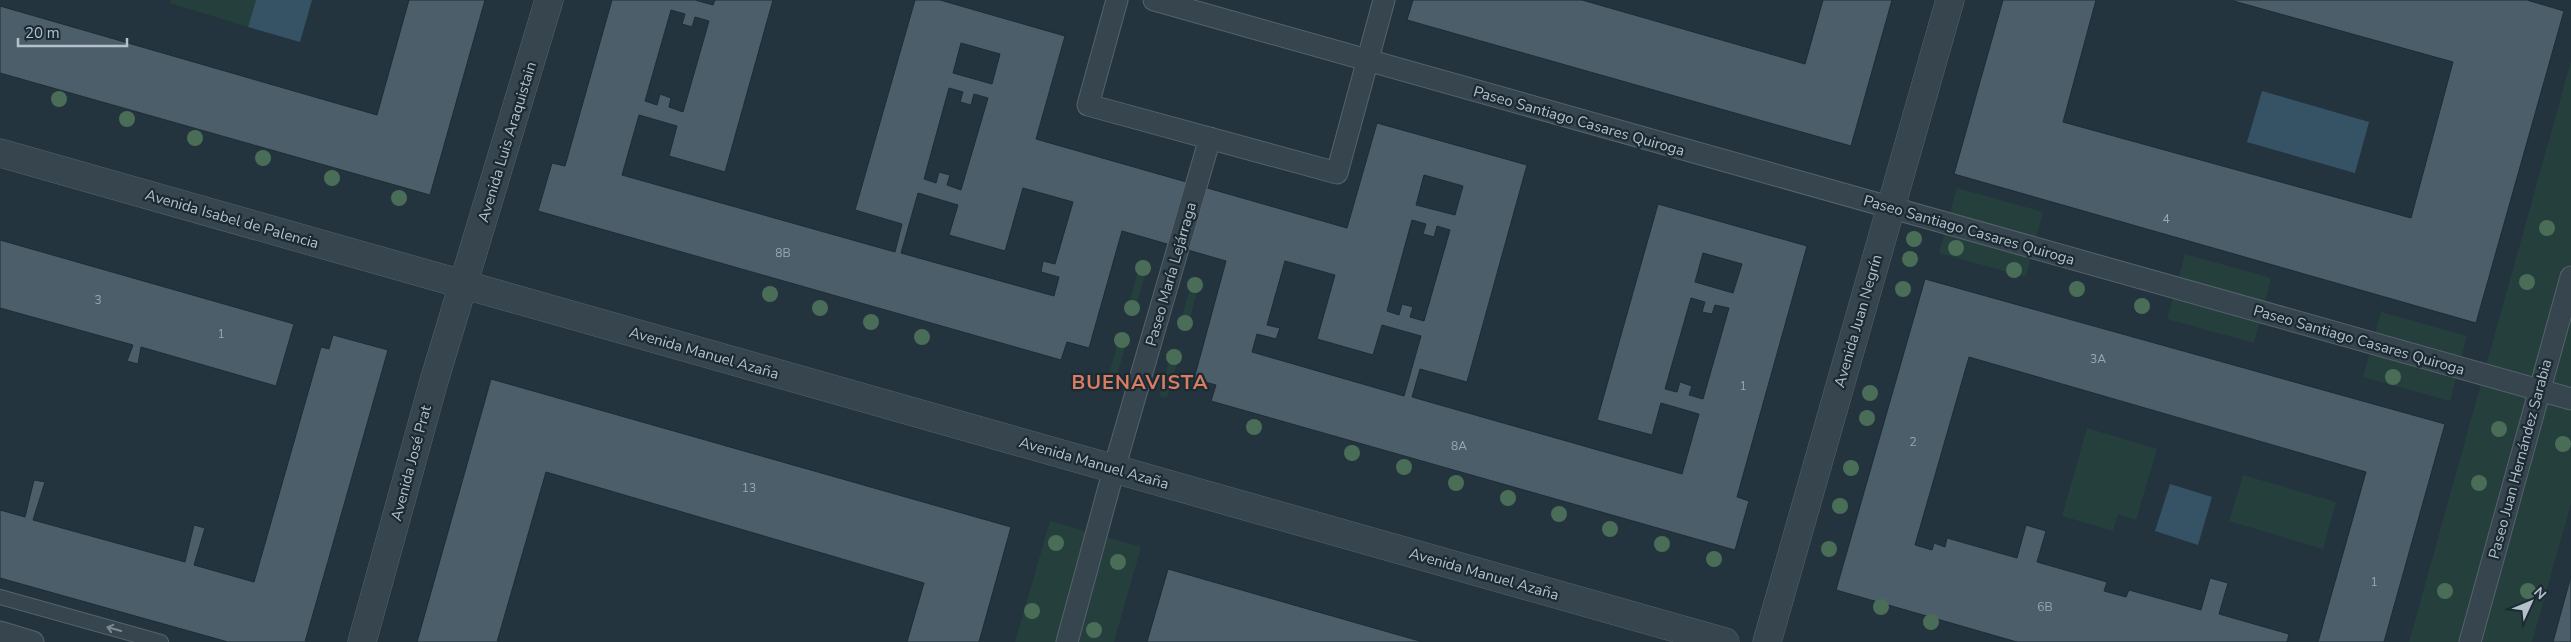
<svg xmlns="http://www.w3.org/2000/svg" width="2571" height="642" font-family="'Nunito Sans',sans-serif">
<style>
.green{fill:#253f3d}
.water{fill:#365366}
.building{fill:#4c5e6a;stroke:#1e2c35;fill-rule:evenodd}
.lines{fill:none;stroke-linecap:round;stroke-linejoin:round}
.service-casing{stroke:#55636c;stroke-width:16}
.pedestrian-casing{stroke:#55636c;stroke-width:23}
.minor-casing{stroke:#55636c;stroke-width:29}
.tertiary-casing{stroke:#55636c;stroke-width:29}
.service{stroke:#37454e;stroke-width:14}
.pedestrian{stroke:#37454e;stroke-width:21}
.minor{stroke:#37454e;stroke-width:28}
.tertiary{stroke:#37454e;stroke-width:28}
.tree{fill:#4a6d57}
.oneway{stroke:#7b8992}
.labels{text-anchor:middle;stroke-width:4.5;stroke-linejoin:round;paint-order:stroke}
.number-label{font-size:12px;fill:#99a8b1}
.street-label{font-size:15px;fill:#b3c0c9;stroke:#1c2a33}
.district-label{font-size:20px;font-weight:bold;letter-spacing:1px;fill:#d97c5f;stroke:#1c2a33}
</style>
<rect width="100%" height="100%" fill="#23343e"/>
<path class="green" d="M171,0h85l-8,27 -78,-24z
M2571,61v443l-39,138h-123z
M1957,188l86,24 -17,65 -87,-24z
M2185,254l86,24 -17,65 -87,-24z
M1140,263l8,2 -14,48 -7,-2z
M1193,279l7,2 -13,48 -8,-2z
M2381,312l86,24 -17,65 -87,-24z
M1121,332l8,2 -14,48 -8,-2z
M1173,348l8,2 -14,48 -8,-2z
M2087,428l70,21 -21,71 -18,-6 -5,17 -51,-15z
M2243,475l93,27 -13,47 -94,-28z
M1050,521l91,26 -27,95h-99z"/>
<path class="water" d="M256,0h56l-12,42 -52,-15z
M2262,91l107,31 -14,51 -108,-31z
M2170,484l42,13 -14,48 -43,-14z"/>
<path class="building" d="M409,0h76l-55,195 -430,-122v-67l377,109z
M612,0h83l18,5 2,-5h58l-48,172 -56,-16 8,-30 -38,-11 -17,60 273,77 7,-28 -47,-14 60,-210h25l125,36 -29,103 311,89 30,-105 150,42 -60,217 -47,-13 -8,28 270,77 17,-60 -38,-11 -9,32 -55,-15 61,-216 149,42 -70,251 12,4 -14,49 -524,-149 5,-16 -22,-6 32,-118 -104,-30 -33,117 -22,-6 -6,18 -523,-149 14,-48 13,3zM671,10l14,4 -3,10 10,3 3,-10 14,4 -26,91 -14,-5 2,-9 -11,-4 -3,11 -12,-4zM961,43l39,11 -8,30 -39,-11zM949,88l14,4 -3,10 11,3 3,-11 14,4 -27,92 -14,-5 3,-10 -11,-3 -3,11 -12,-4zM1424,175l39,11 -8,29 -39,-10zM1023,188l50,14 -18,62 -12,-3 -2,11 18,5 -5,19 -153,-43 17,-60 40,12 -9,30 56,16zM1412,220l14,4 -3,10 11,3 3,-11 13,4 -26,91 -14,-4 3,-10 -11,-3 -3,11 -12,-4zM1703,253l39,11 -9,29 -38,-11zM1285,261l50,14 -18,64 56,16 9,-30 39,11 -17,60 -152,-44 5,-18 19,5 4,-11 -13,-3zM1691,298l14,4 -3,10 10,2 3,-9 14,3 -26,91 -14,-4 3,-9 -12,-4 -3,10 -12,-3z
M1413,0h169l223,64 18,-64h69l-41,146 -444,-126z
M2003,0h93l-33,122 348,96 42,-156 -223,-62h297l37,11 -88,312 -522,-149z
M0,240l294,84 -18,62 -135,-39 -3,17 -11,-3 6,-16 -133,-37z
M1925,279l520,145 -61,218h-66l48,-170 -397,-115 -54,188 17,5 2,-7 11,4 2,-9 70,20 9,-33 20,6 -9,31 70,20 -3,9 22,6 3,-7 72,20 9,-32 18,5 -9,31 70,20 -2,8h-270l-181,-52z
M333,335l55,15 -83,292h-77l-228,-64v-68l25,7 9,-37 11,2 -12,38 152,42 9,-37 11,3 -11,37 60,17 67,-235 8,2z
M491,379l520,148 -32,115h-72l17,-59 -378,-111 -49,170h-80z
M1168,569l255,73h-276z
M2571,576v66h-18z"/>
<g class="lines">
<g class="service-casing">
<path id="service" d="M0,597l161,45"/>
</g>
<g class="pedestrian-casing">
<path id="pedestrian" d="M1117,0l-29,105 249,68 47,-173
M1154,0l1417,399
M0,632l33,10
M1067,642l47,-173 96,-331
M2470,642l101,-365"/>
</g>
<g class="minor-casing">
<path id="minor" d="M362,642l72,-261 115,-381
M1767,642l183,-642"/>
</g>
<g class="tertiary-casing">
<path id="tertiary" d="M0,153l1725,489"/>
</g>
<use href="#service" class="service"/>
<use href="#pedestrian" class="pedestrian"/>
<use href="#minor" class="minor"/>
<use href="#tertiary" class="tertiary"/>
</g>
<g class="tree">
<circle cx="59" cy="99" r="8"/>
<circle cx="127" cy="119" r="8"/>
<circle cx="195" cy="138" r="8"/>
<circle cx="263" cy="158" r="8"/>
<circle cx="332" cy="178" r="8"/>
<circle cx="399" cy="198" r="8"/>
<circle cx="2547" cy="228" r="8"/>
<circle cx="1914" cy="239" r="8"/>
<circle cx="1956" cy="248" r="8"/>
<circle cx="1910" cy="259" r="8"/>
<circle cx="1143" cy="268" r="8"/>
<circle cx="2014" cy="270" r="8"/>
<circle cx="2527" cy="282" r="8"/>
<circle cx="1195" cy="285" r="8"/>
<circle cx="1903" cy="289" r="8"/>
<circle cx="2077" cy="289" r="8"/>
<circle cx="770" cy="294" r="8"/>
<circle cx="2142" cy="306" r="8"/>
<circle cx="820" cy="308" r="8"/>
<circle cx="1132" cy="308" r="8"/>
<circle cx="871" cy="322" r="8"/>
<circle cx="1185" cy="323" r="8"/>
<circle cx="922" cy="337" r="8"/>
<circle cx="1122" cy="340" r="8"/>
<circle cx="1174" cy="357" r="8"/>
<circle cx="2393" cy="377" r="8"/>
<circle cx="1870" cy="393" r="8"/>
<circle cx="1867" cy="418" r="8"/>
<circle cx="1254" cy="427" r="8"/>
<circle cx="2499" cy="429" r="8"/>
<circle cx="2563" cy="444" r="8"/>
<circle cx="1352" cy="453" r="8"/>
<circle cx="1404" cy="467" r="8"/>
<circle cx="1851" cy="468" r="8"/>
<circle cx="1456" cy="483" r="8"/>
<circle cx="2479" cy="483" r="8"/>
<circle cx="1508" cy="498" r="8"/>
<circle cx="1840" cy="506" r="8"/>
<circle cx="1559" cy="514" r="8"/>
<circle cx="1610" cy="529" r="8"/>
<circle cx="1056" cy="543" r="8"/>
<circle cx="1662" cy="544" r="8"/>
<circle cx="1829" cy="549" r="8"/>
<circle cx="1714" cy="559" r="8"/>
<circle cx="1118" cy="562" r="8"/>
<circle cx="2445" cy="591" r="8"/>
<circle cx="2528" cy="591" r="8"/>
<circle cx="1881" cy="607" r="8"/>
<circle cx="1032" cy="611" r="8"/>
<circle cx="1931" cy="622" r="8"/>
<circle cx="1094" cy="630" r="8"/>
</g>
<defs><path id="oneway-shaft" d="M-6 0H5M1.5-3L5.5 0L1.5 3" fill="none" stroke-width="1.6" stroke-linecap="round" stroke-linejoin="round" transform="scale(1.25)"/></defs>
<use class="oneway" href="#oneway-shaft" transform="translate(114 629) rotate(-164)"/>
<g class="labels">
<g class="number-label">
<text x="2166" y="223">4</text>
<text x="783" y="257">8B</text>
<text x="98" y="304">3</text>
<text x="221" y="338">1</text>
<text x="2098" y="363">3A</text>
<text x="1743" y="390">1</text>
<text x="1913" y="446">2</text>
<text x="1459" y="450">8A</text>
<text x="749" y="492">13</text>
<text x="2374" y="586">1</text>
<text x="2045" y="611">6B</text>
</g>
<g class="street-label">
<text transform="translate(1579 121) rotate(16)" y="5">Paseo Santiago Casares Quiroga</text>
<text transform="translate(507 142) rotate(-73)" y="5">Avenida Luis Araquistain</text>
<text transform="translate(232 219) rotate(16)" y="5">Avenida Isabel de Palencia</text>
<text transform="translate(1969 230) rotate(16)" y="5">Paseo Santiago Casares Quiroga</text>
<text transform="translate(1171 274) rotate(-74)" y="5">Paseo María Lejárraga</text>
<text transform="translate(1858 321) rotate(-74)" y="5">Avenida Juan Negrín</text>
<text transform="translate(2359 340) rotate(16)" y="5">Paseo Santiago Casares Quiroga</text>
<text transform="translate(704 353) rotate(16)" y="5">Avenida Manuel Azaña</text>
<text transform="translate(2520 459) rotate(-75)" y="5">Paseo Juan Hernández Sarabia</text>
<text transform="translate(411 463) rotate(-75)" y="5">Avenida José Prat</text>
<text transform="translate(1094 463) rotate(16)" y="5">Avenida Manuel Azaña</text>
<text transform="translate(1484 574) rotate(16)" y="5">Avenida Manuel Azaña</text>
</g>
<g class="district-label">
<text x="1140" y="389">BUENAVISTA</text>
</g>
</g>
<g transform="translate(2531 602) rotate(46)" stroke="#1c2a33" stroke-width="4" paint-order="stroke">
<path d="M0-4L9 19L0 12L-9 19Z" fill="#b3c0c9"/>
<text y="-8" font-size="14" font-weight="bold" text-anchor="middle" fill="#b3c0c9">N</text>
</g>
<path d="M18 38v8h109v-8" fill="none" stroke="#b3c0c9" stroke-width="2.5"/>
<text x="25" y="38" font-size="15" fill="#b3c0c9" stroke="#1c2a33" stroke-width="4" paint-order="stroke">20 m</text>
</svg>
